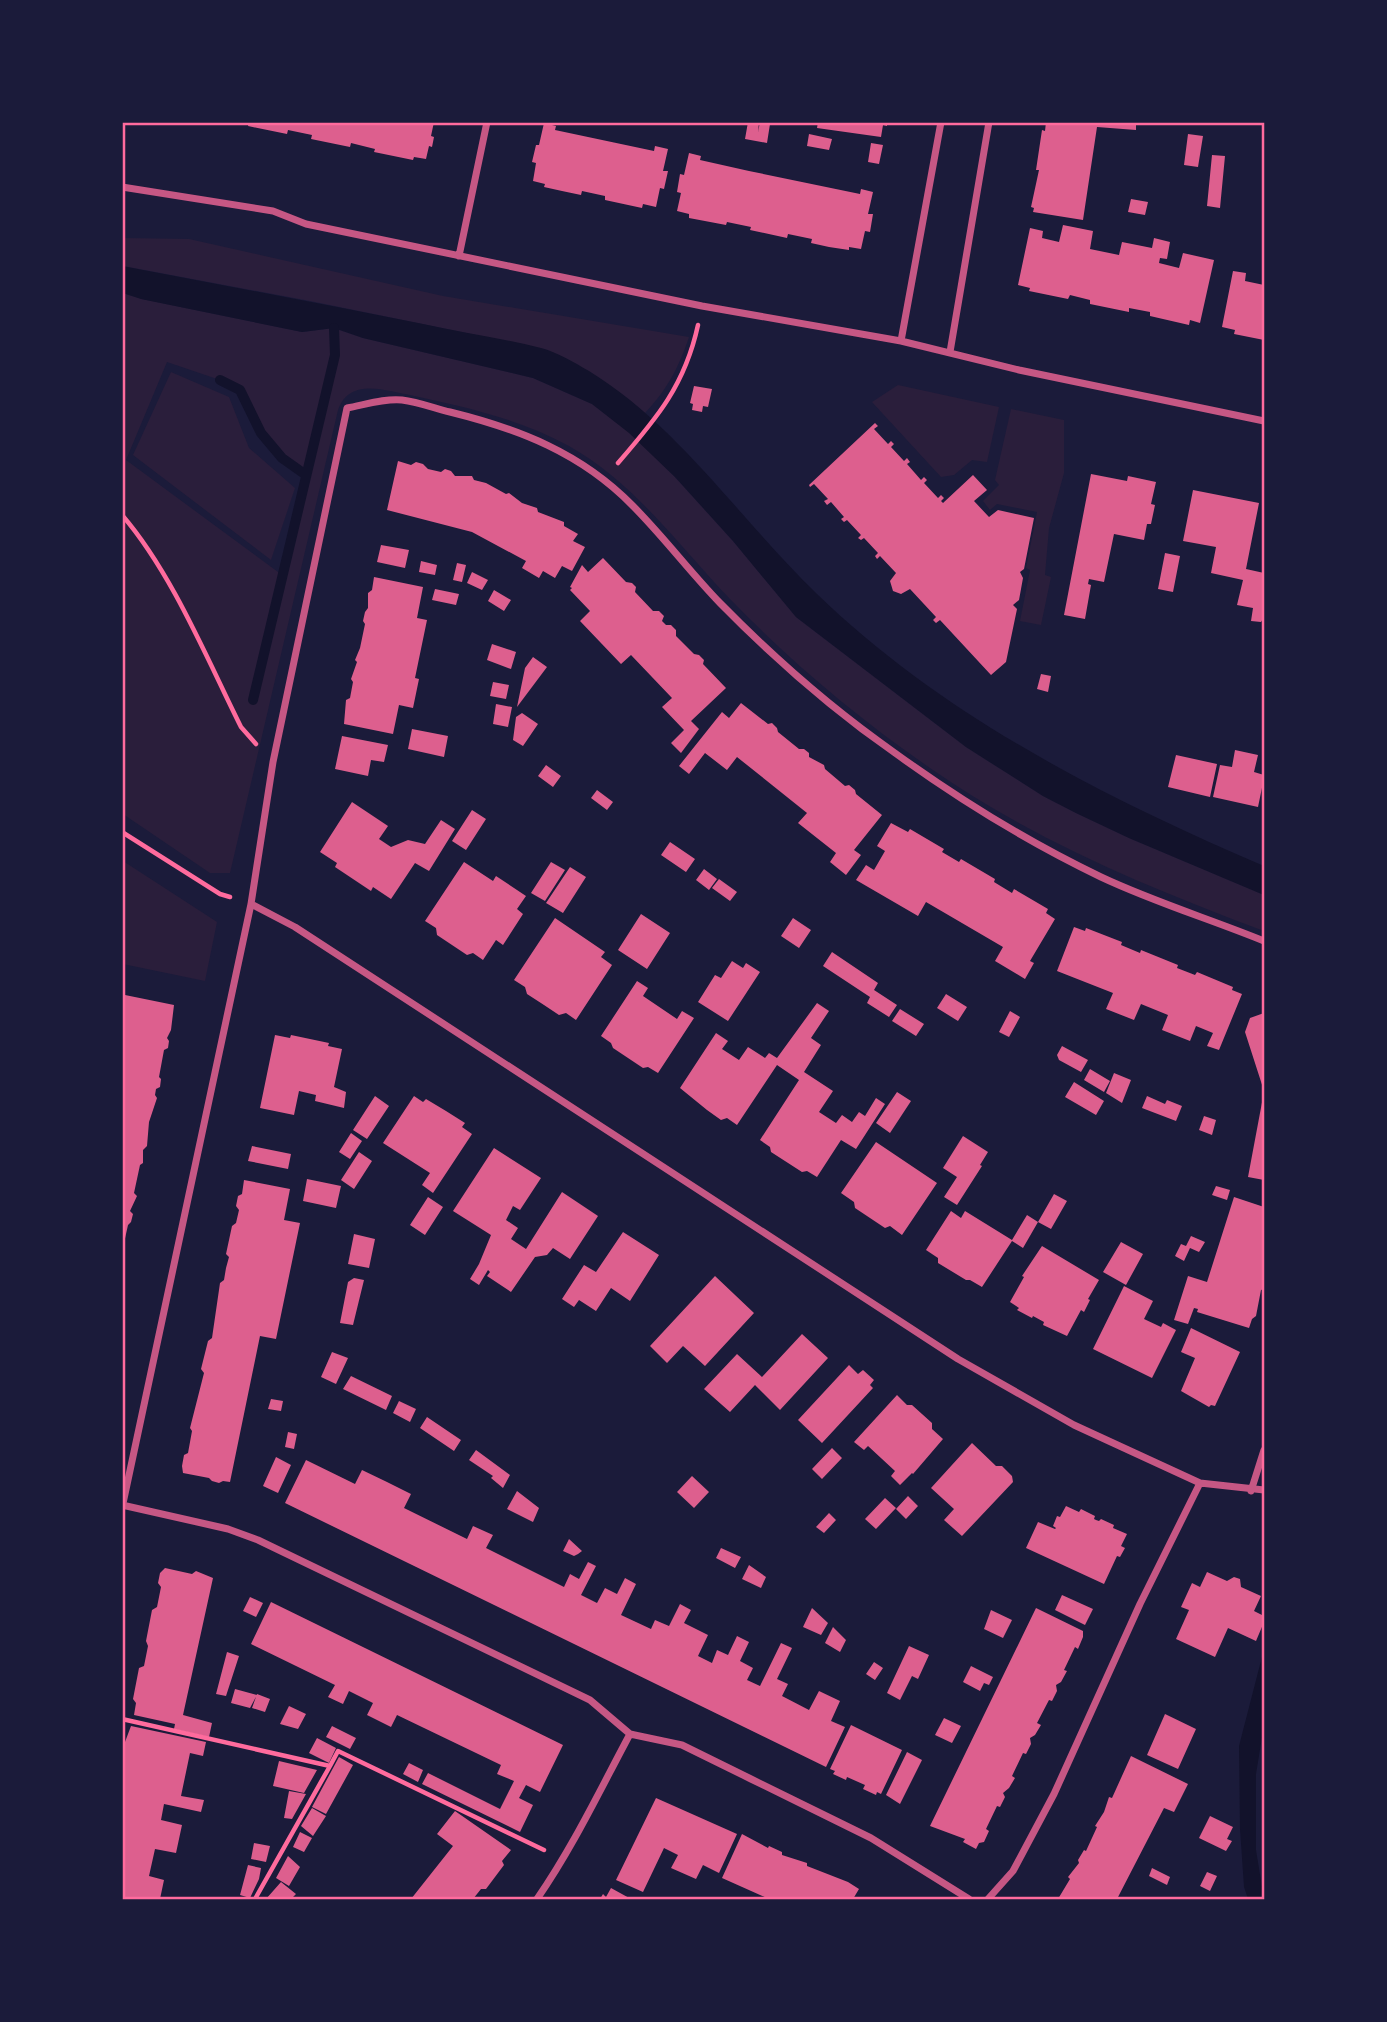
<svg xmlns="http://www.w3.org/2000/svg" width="1387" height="2022" font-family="Lora,serif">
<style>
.green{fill:#2a1e3b;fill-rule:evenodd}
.water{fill:#12122b}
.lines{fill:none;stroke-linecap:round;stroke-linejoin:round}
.stream{stroke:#12122b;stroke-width:10}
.building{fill:#dd5f8e}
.path{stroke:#ff6b9d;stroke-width:4.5}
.minor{stroke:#c65784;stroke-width:7}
.neatline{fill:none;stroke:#ff6b9d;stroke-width:2.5}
</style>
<rect width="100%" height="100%" fill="#1b1b3a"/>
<path class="green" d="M122,238l67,1 254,57 246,41c-10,30 -22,53 -44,76l-30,-23 -71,-41 -234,-48 -187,-35z
M122,293l20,6 160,33 32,-4 29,10 170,40 59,26 37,28 46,45 58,64 63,76 170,130 77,49 33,17 53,25 135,57v36c-117,-44 -231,-91 -334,-163 -72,-50 -139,-106 -200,-169 -51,-53 -95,-116 -161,-153 -51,-28 -108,-40 -164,-52 -24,-5 -56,-15 -67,16l-108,463h-20l-87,-59zM167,362l53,18 20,10 21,43 21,25 24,18 -24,99 -156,-115z
M171,372l58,25 20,51 46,40 -24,72 -138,-105z
M898,385l101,22 -12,55 -15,-2 -18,15 -13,2 -69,-75z
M1011,409l53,11v53l-15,55 -4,47 6,2 -10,48 -21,-4 10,-51 -4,-2 11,-56 -40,-8 -7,6 -7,-9 16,-16 -4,-5z
M123,861l94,61 -12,59 -82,-17z"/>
<path class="water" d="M122,266c101,19 201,38 301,58 39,9 80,14 118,24 16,4 34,15 48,23 91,56 152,150 228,223 126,122 288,204 447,272v29l-135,-57 -53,-25 -33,-17 -77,-49 -170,-130 -63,-76 -58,-64 -46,-44 -37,-29 -59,-26 -170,-40 -29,-10 -32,4 -161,-33 -18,-6z
M1264,1649v76l-8,49v76l8,49h-16l-4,-12 -4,-58 -1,-83z"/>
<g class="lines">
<path class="stream" d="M220,380l20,10 21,43 21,25 24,17
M253,700l82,-345 -1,-27"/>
</g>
<path class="building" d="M249,122h185l-3,14 3,1 -2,10 -3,-1 -3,13 -12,-2 -1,3 -39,-8 1,-3 -24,-6 -1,4 -39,-8 1,-4 -24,-5 -1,4 -39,-8z
M748,122h11l-1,10 2,-10 10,2 -3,19 -22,-4z
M818,122h69v4l-4,-1 -2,12 -64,-9z
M1046,122h90v8l-39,-3 -14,93 -50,-8 1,-4 -3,-1 8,-37h-3l6,-40 3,1z
M544,123l12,3 -1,4 99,21 1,-5 13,3 -5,22h5l-4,18 -4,-1 -4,19 -13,-3 -1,4 -37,-8v-4l-23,-5 -1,4 -19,-4 -18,-4 1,-3 -12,-3 3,-18 -4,-1 4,-17h3z
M809,134l23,5 -3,11 -22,-4z
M1188,134l15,2 -5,31 -14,-2z
M871,143l12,2 -4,19 -11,-2z
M689,153l12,3 -1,4 49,11 111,23 1,-5 12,3 -5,22h5l-3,18 -5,-1 -4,18 -12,-2v3l-20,-3 -18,-4 1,-4 -24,-5 -1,4 -37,-8 1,-3 -24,-5 -1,3 -37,-7v-4l-12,-3 4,-18 -4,-1 3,-18 4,1z
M1212,155l13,1 -5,52 -13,-2z
M1131,199l17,3 -3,13 -17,-3z
M1063,225l30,6 -3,18 29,6 3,-13 30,6 2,-10 16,4 -3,17 -7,-1 -1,5 20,5 4,-15 31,7 -14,63 -10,-3 -1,5 -39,-9v-4l-21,-4v4l-39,-8v-4l-20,-5 -2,4 -39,-8 1,-3 -12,-3 12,-57 13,3 -1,7 17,4z
M1233,271l13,2 -1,8 19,4v55l-30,-6 1,-4 -13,-3z
M694,386l18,3 -4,18 -5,-1 -1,6 -10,-2 1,-6 -3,-1z
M875,423l3,3 -4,3 14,15 3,-3 3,3 -3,3 13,14 3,-3 3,4 -3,2 14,16 3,-3 3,3 -3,3 14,15 3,-3 3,3 -3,3 2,2 30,-28 14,15 -13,11 15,16 9,-7 36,8 -10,51 -4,3 3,6 -4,22 -6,5 4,4 -11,53 -15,13 -51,-55 -4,3 -3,-3 3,-3 -26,-28 -9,5 -8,-3 -3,-10 6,-8 -16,-17 -3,3 -2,-3 3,-3 -14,-15 -3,2 -3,-2 3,-3 -14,-15 -3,2 -3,-3 3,-2 -13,-15 -4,3 -3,-4 4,-2 -14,-15 -4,3 -1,-2z
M398,461l13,4 5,-3 7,2 5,5 13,3 4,-3 6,2 4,5h17l2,4 12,3 20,11 3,-1 13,10 15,5 1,4 26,10v4l14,8 -5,7 12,6 -13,24 -10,-5 -7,12 -12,-7 -4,7 -17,-10 4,-7 -54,-29 -85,-22z
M1091,474l36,7 1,-5 28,6 -5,22 4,1 -4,19h-4l-3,16 -30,-6 -10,48 -15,-3 -1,5 3,1 -6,34 -21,-4z
M1193,490l66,13 -13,66 18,4v44l-3,5 -10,-1 2,-13 -16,-3 6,-25 -32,-7 5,-26 -33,-6z
M381,545l28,5 -4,18 -28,-6z
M1165,553l15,3 -7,36 -15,-3z
M603,558l23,24 6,1 4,4 -1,5 18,19h6l5,5 -2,5 4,4h5l5,5v6l18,18 5,1 5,5 -1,4 23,24 -35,33 8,8 -18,24 -10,-10 13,-13 -22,-23 10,-9 -41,-43 -10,9 -41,-43 10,-10 -20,-21 2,-2 -2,-1 12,-22 6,7z
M421,561l16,4 -2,10 -16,-3z
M457,563l9,2 -4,17 -9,-2z
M472,572l16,8 -6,10 -15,-7z
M374,577l49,10 -6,31 10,2 -12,58 4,1 -6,29 -14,-3 -6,29 -49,-10 2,-24 4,-2 3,-16 -2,-3 6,-17 -2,-2 5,-12 5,-24 -2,-3 2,-9 3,-4v-15l4,-3z
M435,589l24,5 -3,11 -24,-5z
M494,590l17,10 -7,11 -16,-10z
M492,644l24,8 -5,17 -24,-9z
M533,657l14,10 -30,40 8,-39z
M1041,674l10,2 -3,16 -11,-3z
M493,682l16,3 -3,14 -16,-3z
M741,703l27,21 4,-1 5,5 1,4 21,17h5l5,4v4l15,8 1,4 20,17 4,-1 6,5 1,4 26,21 -28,35 7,5 -15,20 -16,-13 6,-9 -38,-30 9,-10 -70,-56 -10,13 -22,-17 -16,21 -10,-8 43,-54 7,6z
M496,704l16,3 -4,20 -15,-3z
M522,713l16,11 -15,22 -10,-6 3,-23z
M412,729l36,7 -4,21 -36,-8z
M342,736l46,9 -4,17 -13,-2 -3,16 -33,-7z
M1235,750l23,5 -4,17 10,3v3l-6,29 -45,-10 7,-32 12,2z
M1176,755l41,9 -7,33 -42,-10z
M546,765l15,11 -8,11 -15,-11z
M597,790l16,12 -6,8 -16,-12z
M352,802l36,24 -9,13 12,8 17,-7 17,4 16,-24 14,9 -26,42 -14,-8 -24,36 -18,-12 -2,4 -36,-24 2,-4 -17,-11z
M472,810l14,9 -20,31 -14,-9z
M891,823l17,9 2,-3 34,20 -2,3 17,10 2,-3 34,20 -1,3 18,11 2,-4 34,20 -2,4 9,6 -25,42 4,2 -9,16 -30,-18 8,-14 -77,-45 -8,14 -62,-36 10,-15 8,5 11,-19 -8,-5z
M670,842l25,17 -9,13 -25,-17z
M464,862l29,19 3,-5 30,20 -9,13 6,5 -20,31 -7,-5 -13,20 -10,-7 -6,2 -30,-20 -1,-7 -11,-7z
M551,862l14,8 -20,31 -14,-8z
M570,867l16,10 -23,36 -17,-10z
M704,869l13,10 -8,11 -13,-10z
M719,879l18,13 -7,9 -18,-13z
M641,914l29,19 -23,36 -29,-19z
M555,918l50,34 -4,5 11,8 -36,55 -10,-7 -7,2 -15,-10 -17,-11 -2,-7 -11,-7z
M793,918l18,12 -12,18 -18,-12z
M1074,927l11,4 1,-3 36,14 -1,3 19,8 1,-3 37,15 -1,3 18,7 2,-3 36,15 -1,3 10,4 -23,56 -12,-4 6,-13 -17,-7 -6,15 -28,-11 6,-15 -27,-11 -7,16 -28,-11 7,-16 -56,-22z
M832,952l46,31 -4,7 23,15 -8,12 -22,-14 3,-6 -47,-31z
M732,961l11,7 3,-5 14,9 -32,49 -30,-19 17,-27 6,3z
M637,981l11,7 -5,8 34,23 5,-8 12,7 -36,55 -10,-6 -5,1 -30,-20 -2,-5 -10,-7z
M946,994l21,13 -9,14 -21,-13z
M125,995l49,10 -3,25 -4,8 2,3 -1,7 -4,2 -5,27 2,2 -1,8 -4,2 -1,6 2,3 -8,24 -2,24 -4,4v13l-3,2 -6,28 3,3 -7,15 3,3 -2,8 -3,3 -4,18 -2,-237z
M817,1003l12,8 -18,27 10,7 -17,27 29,19 -14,21 17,11 6,-8 10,7 7,-10 6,4 11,-18 9,6 -29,45 -15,-9 -24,37 -10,-6 -5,1 -31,-20 -1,-5 -10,-7 39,-60 -22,-15 -40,60 -10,-7 -6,2 -14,-10 -27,-22 36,-55 12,8 -6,8 17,11 9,-13 17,11 4,-5 8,5z
M900,1009l24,15 -8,12 -24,-15z
M1010,1011l10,6 -11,20 -10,-5z
M1264,1013v78l-19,-59 5,-14z
M275,1035l15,3 1,-3 38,8 -1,3 14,3 -8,38 12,5 -2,16 -29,-7 1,-6 -17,-4 -5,24 -34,-7z
M1062,1046l26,14 -7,12 -22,-12 -2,-5z
M1090,1069l20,12 -6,11 -20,-12z
M1114,1073l17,7 -9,23 -16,-10z
M1074,1082l30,19 -8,14 -31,-18z
M897,1092l14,9 -21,32 -14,-10z
M375,1096l14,10 -22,33 -14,-9z
M414,1096l9,6 3,-3 20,12 19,12 -3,4 10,7 -39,59 -11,-8 8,-12 -47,-30z
M1147,1096l18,8 2,-4 15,6 -6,15 -34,-13z
M1263,1097h1v83l-16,-3z
M1204,1116l12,4 -4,15 -13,-5z
M351,1133l11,8 -12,18 -11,-7z
M963,1136l25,16 -8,13 2,1 -25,39 -13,-8 13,-20 -14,-9z
M876,1142l61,41 -35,52 -12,-9 -5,2 -30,-20 -1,-6 -13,-9z
M252,1146l39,8 -3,15 -40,-8z
M494,1148l47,30 -21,32 -7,-4 -7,14 12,8 -7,11 15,10 36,-57 36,24 -28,43 -17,-11 -6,7 -12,2 -24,35 -24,-16 3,-4 -2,-2 -9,15 -9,-6 9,-15 12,-29 -38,-24z
M359,1152l13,9 -18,28 -13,-9z
M307,1179l34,7 -5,22 -33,-7z
M244,1180l46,9 -6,31 16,3 -24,116 -16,-3 -30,146 -7,-1 -4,2 -7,-2 -3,-3 -26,-5 -1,-7 2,-11 4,-2 4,-22 -2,-3 14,-55 -3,-4 7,-28 4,-3 8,-55 4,-3 2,-12 3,-11 -3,-3 6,-28 4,-3 3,-13 -3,-4 2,-10 4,-2z
M1216,1186l14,4 -3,10 -15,-5z
M1054,1194l13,7 -16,28 -13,-7z
M428,1197l15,10 -18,28 -15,-10z
M1234,1197l30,10v82l-3,1 -5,26 -4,3 -3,9 -52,-16 1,-3 -4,-1 -6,16 -14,-4 14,-44 19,6z
M951,1211l10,7 4,-7 47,29 15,-25 11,7 -15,26 -11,-7 -30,46 -12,-7h-4l-28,-17v-5l-12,-8z
M623,1232l36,23 -29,46 -19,-13 -15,23 -17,-11 -5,7 -12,-8 22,-34 12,7z
M354,1234l21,5 -6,29 -21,-4z
M1191,1236l14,6 -6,10 -9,-4 -6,13 -9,-5 6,-12 5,2z
M1121,1242l22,12 -17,31 -23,-13z
M1042,1246l57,34 -11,19 2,1 -6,12 -3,-2 -14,26 -24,-11 1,-3 -11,-6 -1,2 -15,-8 2,-2 -9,-6 14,-25 -2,-1z
M715,1276l39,37 -49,53 -22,-20 -16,17 -17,-17z
M354,1278l10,2 -11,45 -13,-2 8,-41z
M1124,1286l29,15 -9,18 17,8 2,-4 13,7 -24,48 -59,-29z
M1191,1328l49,24 -25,54 -4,-1 -2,2 -28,-16 14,-33 -14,-6z
M802,1334l26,24 -48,52 -25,-25 -25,27 -26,-23 33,-35 25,23z
M332,1352l16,6 -12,26 -15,-7z
M849,1365l9,9 5,-4 11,10 -4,5 3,3 -51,55 -24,-23z
M351,1376l41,20 -6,14 -43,-21z
M897,1395l10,10h5l20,18v6l11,10 -30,35 -1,-1 -12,12 -9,-9 4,-5 -27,-25 -4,4 -10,-8z
M271,1399l12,2 -2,10 -13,-2z
M399,1401l17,8 -6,13 -17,-9z
M427,1417l34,23 -7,11 -34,-23z
M288,1432l9,2 -3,15 -9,-2z
M972,1443l24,23h6l10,10 1,6 -51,54 -18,-16 10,-11 -23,-21z
M832,1448l10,10 -20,21 -10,-10z
M476,1450l34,25 -7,13 -12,-10 2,-2 -24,-16z
M276,1457l15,8 -13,28 -15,-7z
M306,1460l49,24 7,-14 25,12 24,12 -7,14 63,31 6,-13 20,9 -7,13 78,39 6,-13 9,5 9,-17 8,4 -15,29 16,8 8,-15 12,6 8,-16 11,6 -15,31 30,14 4,-9 14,6 11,-22 11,6 -7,13 24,12 -10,21 14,7 5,-13 11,5 9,-19 12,6 -9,19 13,7 -6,12 13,6 21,-43 11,5 -15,31 11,5 -6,12 27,14 10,-19 21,10 -9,20 14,6 -19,40 -541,-264z
M692,1476l17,16 -15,16 -17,-16z
M517,1491l22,17 -6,14 -26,-13z
M908,1496l10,10 -12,13 -10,-10z
M885,1498l11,10 -20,21 -11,-10z
M1066,1506l13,6 2,-3 14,7 -1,3 2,1 3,1 2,-2 13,6 -1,3 14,6 -6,12 4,2 -5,9 -3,-1 -13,28 -78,-36 12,-26 17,7 1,-1 -3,-2 4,-10 3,1z
M829,1513l7,7 -12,13 -8,-6z
M569,1539l13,12 -4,3 -4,2 -11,-5z
M721,1548l20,9 -6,11 -19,-10z
M749,1565l17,12 -5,11 -19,-9z
M165,1568l27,6 4,-3 17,7 -30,137 29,8 -3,14 -35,-8 1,-5 -41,-9 2,-12 -3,-4 6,-31 5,-2 4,-20 -2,-5 6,-31 5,-3 4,-20 -3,-4 2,-10z
M1207,1572l20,9 7,-4 6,2 1,8 20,9 -7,15 10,5v6l-8,19 -28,-13 -13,29 -39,-18 13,-29 -8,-3 11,-24 8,4z
M1062,1595l31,14 -8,16 -30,-15z
M250,1597l13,6 -7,14 -13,-6z
M271,1602l292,143 -23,47 -14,-7 -7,13 14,7 -13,27 -98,-48 6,-11 72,36 14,-28 -17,-7 4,-9 -104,-50 -6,12 -24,-12 6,-12 -24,-12 -6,13 -15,-7 7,-12 -84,-41z
M812,1608l16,15 -7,12 -18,-8z
M1036,1608l47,23v6l-5,12 -3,-2 -11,23 3,1 -6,11 -5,3 1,6 -5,10 -3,-1 -12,23 4,2 -6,10 -5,3 1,6 -5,10 -3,-1 -11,23 3,2 -6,10 -6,5 2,4 -5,10 -3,-1 -11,23 3,2 -5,11 -5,1 -3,6 -13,-7 2,-3 -35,-13z
M991,1610l21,10 -9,18 -19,-9z
M833,1627l13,13 -6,12 -15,-9z
M909,1646l20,9 -11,24 -6,-3 -12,24 -13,-7z
M227,1652l12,4 -13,40 -10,-2z
M874,1662l9,6 -8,12 -9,-6z
M971,1666l22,11 -4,8 -5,-2 -4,8 -17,-9z
M235,1689l22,6 -7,13 -19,-5z
M257,1694l13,5 -5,13 -13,-4z
M289,1706l17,8 -8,15 -18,-5z
M1165,1714l31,15 -18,40 -31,-14z
M944,1718l17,8 -9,17 -17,-8z
M851,1725l51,25 -21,44 -4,-2 -1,3 -13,-6 2,-4 -18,-8 -1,3 -13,-6 2,-3 -5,-2z
M131,1726l75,16 -3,14 -13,-3 -9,43 23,4 -3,12 -37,-8 -3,16 21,5 -6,28 -21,-4 -6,27 15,4 -4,19h-38v-149z
M332,1726l24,12 -6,11 -24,-12z
M317,1738l19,10 -7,15 -20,-10z
M907,1752l15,8 -22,44 -14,-9z
M1131,1756l57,28 -14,28 -10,-4 -47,91h-59l12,-20 -2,-2 11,-14 -1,-3 6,-10 2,1 11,-24 -2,-1 9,-14 5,-15 3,1z
M339,1757l14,8 -27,49 -14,-7z
M279,1761l38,9 -13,23 -31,-7z
M409,1763l14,7 -5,12 -15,-8z
M289,1791l17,3 -14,25 -8,-1z
M656,1798l81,36 -18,39 -16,-8 -7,14 -25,-11 7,-13 -14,-7 -21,44 -27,-12z
M312,1808l14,8 -13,20 -12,-10z
M455,1811l56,39 -9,11 2,4 -18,24h-5l-8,10h-62l42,-53 -16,-12z
M1210,1816l23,11 -6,12 5,2 -6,10 -27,-13z
M300,1832l12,6 -8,14 -11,-5z
M742,1834l26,14 1,-2 13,6v3l25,8v3l41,16 11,7 -6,10h-84l-47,-21z
M254,1843l16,3 -4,16 -15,-3z
M288,1856l12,11 -11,19 -13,-8z
M248,1865l13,3 -2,11 -7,-2 7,2 -9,19 -10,-3z
M1152,1868l18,9 -3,8 -18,-9z
M1207,1872l10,4 -7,15 -10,-5z
M281,1882l15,12 -5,5h-25z
M611,1888l20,11h-31l3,-5 3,3z"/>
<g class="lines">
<path class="path" d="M618,463c39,-45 67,-78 80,-138
M122,515c50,58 85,144 119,212l15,17
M122,832l98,62 10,3
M122,1719l208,47 8,-15 206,99
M255,1899l75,-133"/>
<path class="minor" d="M122,187l151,24 33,13 396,82 199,35 118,29 245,51
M459,256l28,-134
M901,341l40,-219
M950,352l39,-230
M251,904l44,23 663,432 116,66 126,58 64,7
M1251,1491l13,-41
M122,1505l106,24 30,11 332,160 40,34 52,11 69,34 120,59 98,61
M122,1508l129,-604 22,-142 74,-354c17,-3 38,-10 55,-8 16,2 32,8 48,12 69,17 131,41 182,93 31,31 58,67 88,98 54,55 112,106 175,150 65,47 133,89 206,124 53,25 109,42 163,64
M537,1899c36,-52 63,-109 93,-165
M988,1899l25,-28 41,-77 86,-190 60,-121"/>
</g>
<rect width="1387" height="2022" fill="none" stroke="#1b1b3a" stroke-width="248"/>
<rect x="124" y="124" width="1139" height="1774" class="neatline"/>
</svg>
